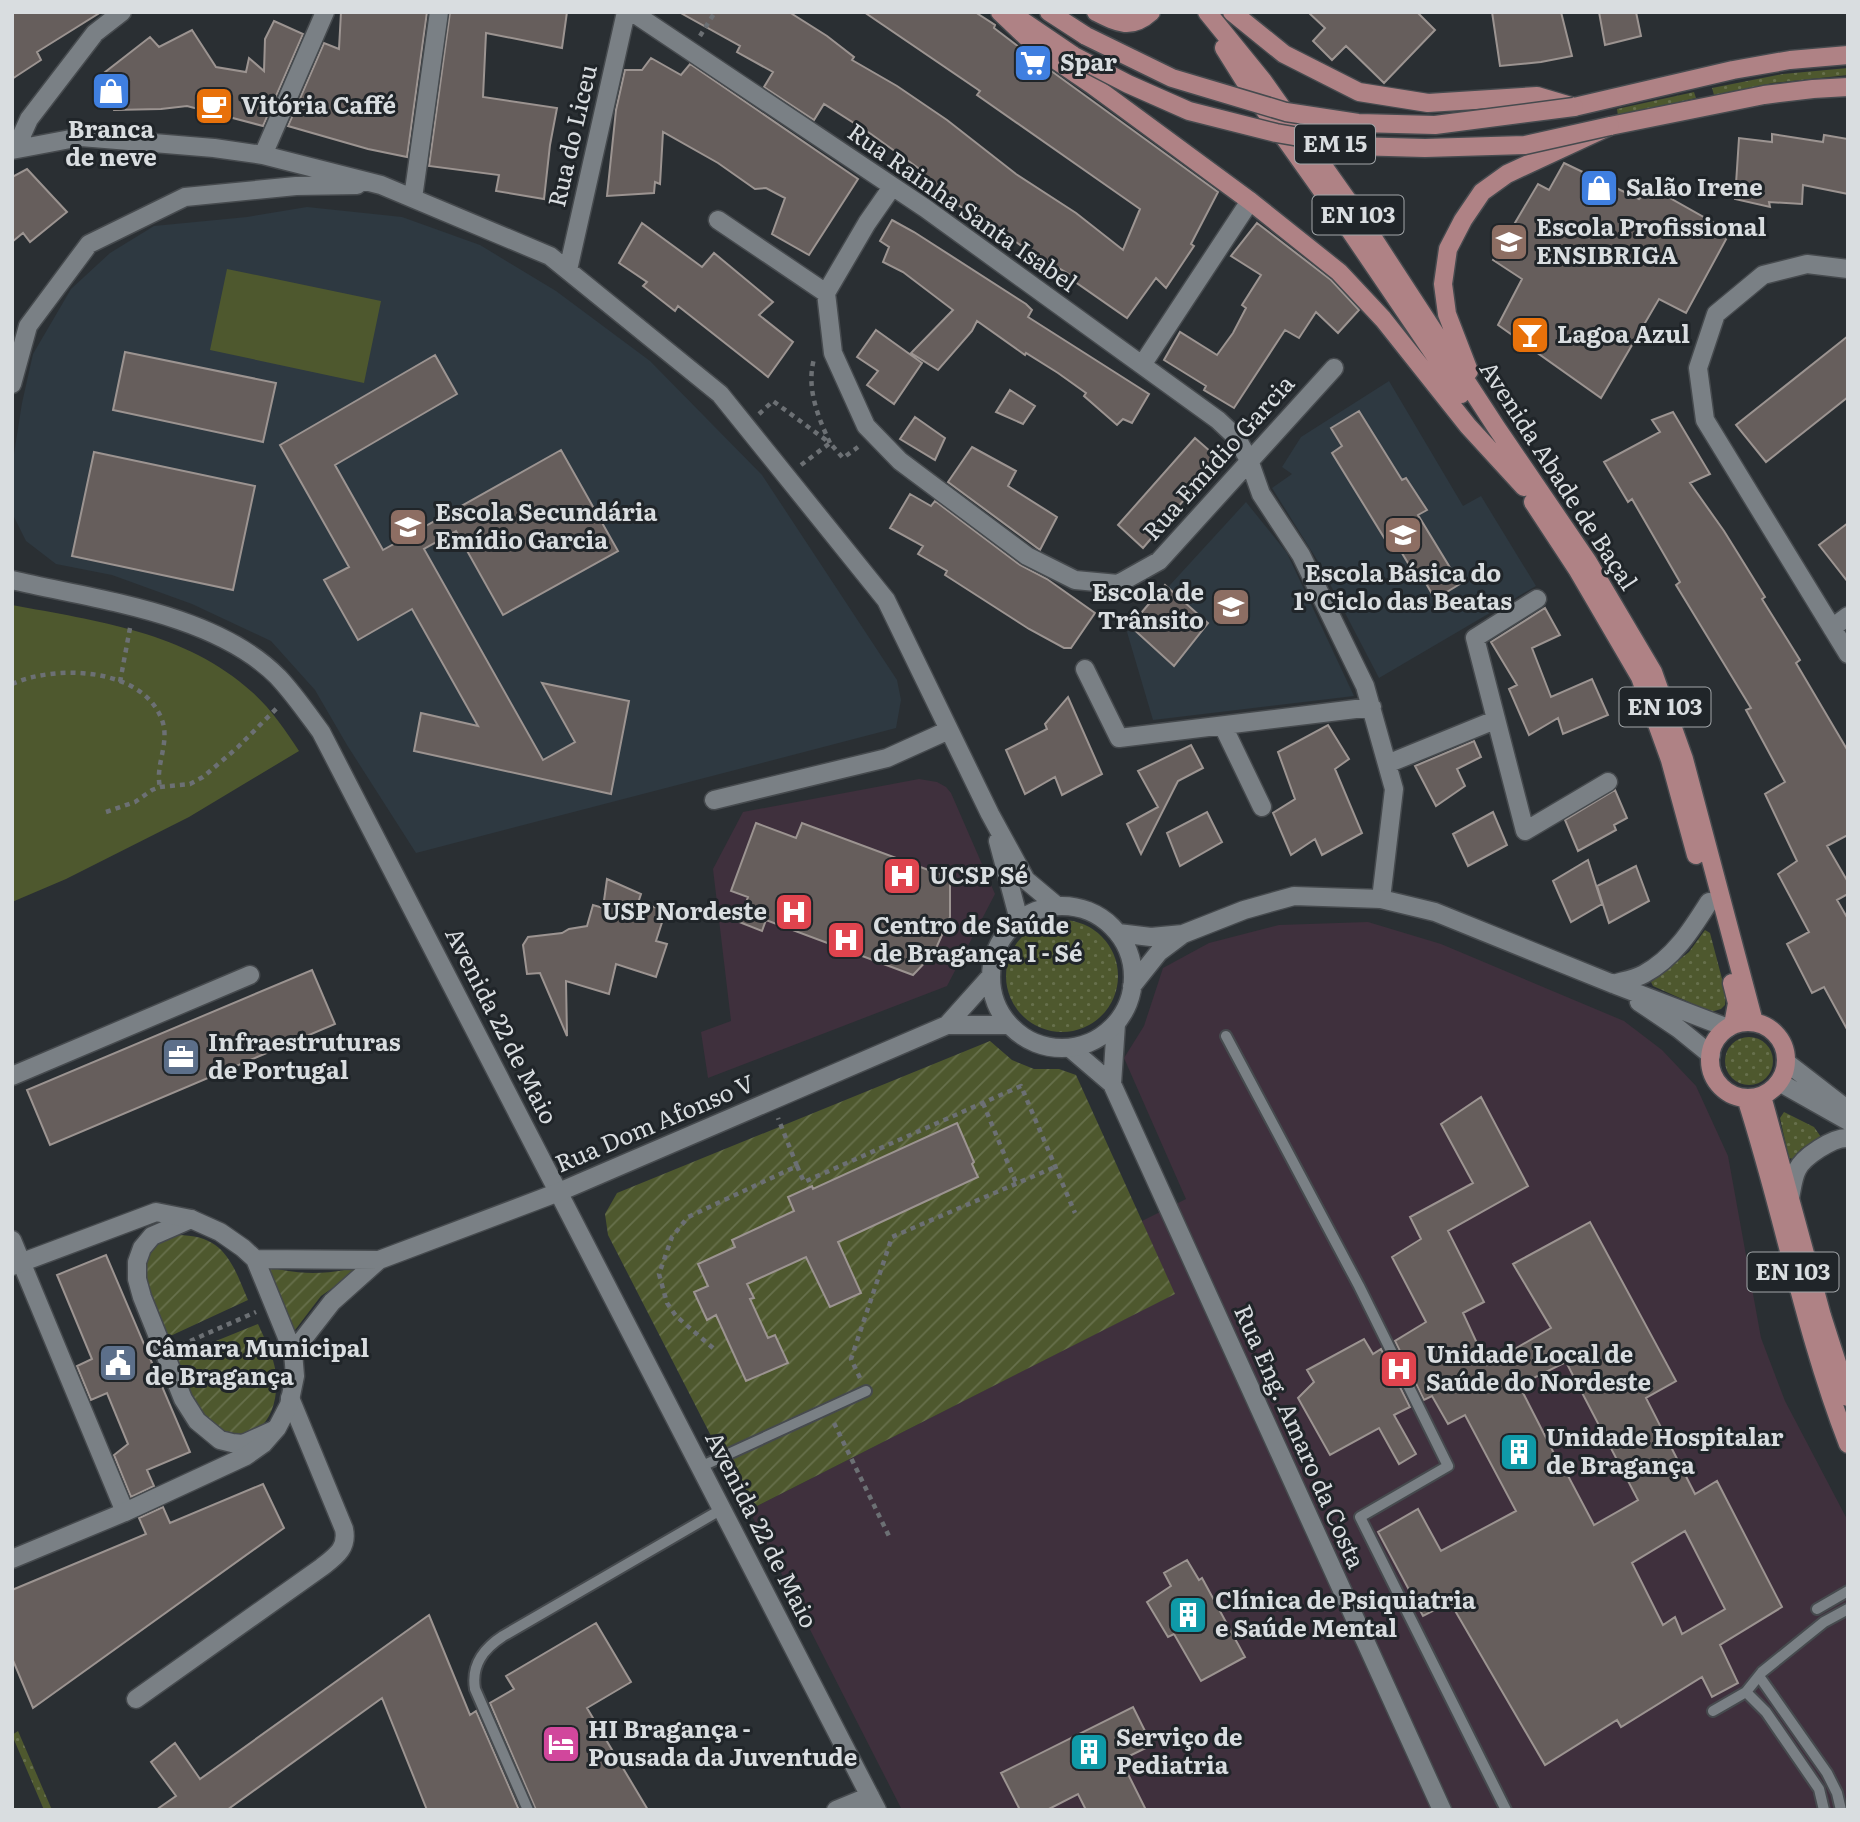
<svg xmlns="http://www.w3.org/2000/svg" width="1860" height="1822" font-family="Literata,serif">
<style>
.built{fill:#2e3941}
.medical{fill:#3f303d}
.grass{fill:url(#grass-dots)}
.park{fill:#4e582e}
.garden{fill:url(#garden-furrows)}
.building{fill:#665e5c;stroke:#9c9491;stroke-width:2;fill-rule:evenodd}
.lines{fill:none;stroke-linecap:round;stroke-linejoin:round}
.service-casing{stroke:#464a4e;stroke-width:14}
.minor-casing{stroke:#464a4e;stroke-width:21}
.tertiary-casing{stroke:#464a4e;stroke-width:21}
.primary-casing{stroke:#464a4e;stroke-width:21}
.path{stroke:#6c7074;stroke-width:4.5;stroke-dasharray:5 5;stroke-linecap:butt}
.service{stroke:#7a8085;stroke-width:10}
.minor{stroke:#7a8085;stroke-width:18}
.tertiary{stroke:#7a8085;stroke-width:18}
.primary{stroke:#af8285;stroke-width:18}
.primary-bridge-casing{stroke:#464a4e;stroke-width:21;stroke-linecap:butt}
.primary-bridge{stroke:#af8285;stroke-width:18}
.labels{text-anchor:middle;stroke-width:6;stroke-linejoin:round;paint-order:stroke}
.shield{fill:#202529;stroke:#a2a6a9;stroke-width:2}
.shield-label{font-size:23px;font-weight:bold;fill:#d9dde0}
.poi-label{font-size:24px;font-weight:bold;fill:#d9dde0;stroke:#202529;text-anchor:start}
.street-label{font-size:24px;fill:#d9dde0;stroke:#202529}
</style>
<defs>
<pattern id="grass-dots" width="8" height="8" patternUnits="userSpaceOnUse" patternTransform="scale(1.75)"><rect width="8" height="8" fill="#4e582e"/><path d="M2 2h.1M6 6h.1" fill="none" stroke="#67704c" stroke-width="1.8" stroke-linecap="round"/></pattern>
<pattern id="garden-furrows" width="10" height="10" patternUnits="userSpaceOnUse" patternTransform="scale(1.75)"><rect width="10" height="10" fill="#4e582e"/><path d="M-1 1l2-2M0 10L10 0M9 11l2-2" fill="none" stroke="#67704c"/></pattern>
</defs>
<rect width="100%" height="100%" fill="#2a2f33"/>
<path class="built" d="M307,207l95,10 78,28 76,46 94,70 112,114 135,205 4,20 -5,28 -480,125 -69,-108 -32,-55 -44,-49 -79,-37 -80,-29 -56,-11 -30,-23 -14,-28 2,-59 8,-51 11,-49 38,-65 39,-36 44,-27 93,-9z
M1389,381l74,125 18,-10 55,90 -157,92 -60,-115 -47,-75 20,-14 -10,-7 19,-30z
M1246,502l41,51 67,143 -201,24 -26,-88z"/>
<path class="medical" d="M919,779l18,3 9,5 5,6 44,101 -48,92 -239,92 -7,-46 30,-11 -18,-152 30,-57z
M1368,922l73,22 183,77 38,29 34,36 32,70 33,182 24,63 63,120v289h-946l-153,-300 425,-216 -32,-73 44,-22 -62,-141 20,-32 19,-58 46,-25 70,-18z"/>
<path class="grass" d="M1848,68v7l-75,8 -59,12 -2,-7 71,-14z
M1694,92l2,6 -78,18 -1,-7z
M1006 976a56 56 0 1 1 112 0a56 56 0 1 1-112 0Z
M1705,930l5,3 16,61 -1,11 -4,4 -10,3 -58,-26 -2,-4 38,-30z
M1725 1061a24 24 0 1 1 48 0a24 24 0 1 1-48 0Z
M1784,1112l30,15 7,10 -20,12 -8,10 -4,-1 -1,-4 -8,-36z
M18,1731l34,79h-8l-32,-75z"/>
<path class="park" d="M227,269l154,32 -17,82 -154,-33z
M12,605c85,16 174,27 240,87 19,17 33,38 47,59l-110,66 -123,62 -54,23z"/>
<path class="garden" d="M990,1041l22,19 22,9h25l17,6 99,219 -426,216 -141,-275 -3,-21 12,-21z
M177,1235c47,0 55,27 71,65l-82,38c-13,-34 -42,-89 11,-103z
M263,1265c35,11 68,10 103,0l-45,31 -29,38z
M258,1324c10,22 21,42 18,67 -3,38 -33,60 -66,32 -3,-3 -9,-6 -12,-10 -11,-15 -17,-38 -24,-55z"/>
<path class="building" d="M12,12h89l-64,40 4,8 -29,19z
M341,12h86l-20,145 -39,-8 -80,-23 36,-83 15,6z
M450,12h117l-5,36 -76,-15 -3,64 74,11 -7,37 -6,54 -48,-8 3,-16 -70,-9z
M679,12h110l38,24 27,21 -2,3 45,26 50,34 69,54 60,39 47,37 17,-41 -163,-114 3,-4 -116,-79h111l20,13 -1,3 38,29 186,135 -27,52 3,2 -28,42 -10,-10 -29,40 -56,-39 1,-3 -49,-29 -51,-37 -2,3 -52,-36 3,-7 -50,-36 -47,-30 -10,16 -50,-33 9,-15 -36,-20 3,-6z
M1308,12h109l18,18 -51,53 -38,-37 -14,14 -19,-19 12,-13z
M1492,12h69l11,44 -31,6 -41,4z
M1599,12h37l5,24 -36,9z
M274,21l29,13 -40,92 -76,-20 -26,3 -47,1 -5,-14 -5,-23 46,-36 9,10 33,-17 24,37 30,5 3,-14 15,13 1,-32z
M651,58l30,17 9,-11 168,115 -49,76 -37,-21 13,-36 -19,-10 -11,1 -37,-26 -55,-31 -3,52 -5,-2 -1,11 -47,3 9,-86 9,-40h17z
M1772,134l51,8 1,-7 24,4v55l-45,-9 -1,19 -33,-2 1,5 -35,-8 4,-61 33,4z
M1564,163l75,36 13,-11 78,44 -44,81 -27,-14 -58,99 -103,-73 24,-46 -29,-19 45,-76 11,6z
M27,169l40,43 -37,30 -7,-9 -11,9v-65z
M892,220l22,12 112,72 6,6 -4,7 121,77 -17,29 -9,-4 -6,6 -33,-29 2,-3 -28,-20 -32,-20 -1,2 -48,-34 -5,10 -34,39 -27,-17 42,-43 -50,-38 -20,-10 6,-15 -9,-6z
M642,223l60,44 12,-14 59,49 -14,13 34,27 -25,35 -90,-71 -3,5 -32,-25 4,-4 -28,-19z
M1257,223l74,57 28,30 -21,23 -22,-21 -17,26 -14,-8 -51,78 -30,-18 2,-4 -42,-26 16,-28 37,23 16,-22 13,-25 -4,-3 19,-30 -30,-19z
M876,330l46,33 -28,41 -27,-19 11,-14 -21,-14z
M1848,336v61l-82,65 -30,-37z
M125,352l151,31 -13,59 -150,-32z
M435,355l22,39 -122,71 48,85 178,-100 57,101 -115,64 -47,-84 -32,18 119,211 32,-18 -33,-59 87,18 -18,93 -197,-43 7,-38 57,13 -66,-117 -54,31 -34,-60 25,-13 -69,-122z
M1010,390l25,16 -12,18 -27,-12z
M1359,411l43,69 4,-2 21,32 -9,5 42,69 -25,15 -11,-19 -4,3 -26,-43 -6,4 -56,-91 10,-7 -11,-18z
M1673,412l37,62 -20,9 34,48 41,66 -3,2 38,61 -4,3 52,88v84l-21,11 21,36v12l-11,6 11,19v112l-24,-44 -12,6 -25,-49 22,-12 -31,-58 19,-13 -32,-67 20,-12 -39,-72 5,-2 -75,-123 4,-3 -48,-83 -4,3 -24,-40 56,-30 -8,-12z
M915,417l30,21 -10,22 -35,-21z
M1195,438l24,21 -76,89 -25,-23z
M972,447l44,24 -8,15 49,31 -17,33 -92,-68z
M94,452l161,34 -22,104 -161,-34z
M910,494l21,12 4,-5 85,64 27,14 48,34 -24,35h-7l-35,-19 -84,-54 2,-4 -29,-17 5,-8 -33,-18z
M1848,523v59l-29,-37z
M1165,585l43,38 -34,43 -44,-40z
M1545,608l15,27 -28,13 19,49 41,-18 16,36 -45,19 -5,-16 -29,17 -20,-46 8,-4 -26,-43z
M1068,697l34,77 -40,21 -7,-18 -30,17 -19,-44 41,-21 -2,-5z
M1328,725l21,34 -14,10 27,64 -40,22 -7,-16 -24,16 -18,-42 22,-14 -17,-47z
M1474,741l7,16 -24,12 8,17 -29,20 -21,-40z
M1191,745l12,23 -25,13 -37,73 -14,-30 31,-17 -20,-36z
M1615,790l12,28 -13,7 2,5 -38,21 -13,-31z
M1207,812l15,30 -42,24 -13,-33z
M1493,812l14,33 -39,21 -15,-32z
M756,823l40,15 6,-15 148,55v39l-16,36 -21,22 -147,-55 -4,11 -23,-9 9,-25 -17,-6z
M1588,860l14,44 -31,18 -18,-41z
M1636,866l13,35 -40,22 -12,-37z
M607,879l34,15 -3,9 28,7 -10,31 11,3 -11,33 -40,-13 -7,30 -43,-13 1,55 -27,-63 -13,1 -4,-29 5,-8 34,-4 7,-4 18,-3 6,-21 10,3z
M312,970l23,54 -285,121 -23,-55z
M1481,1097l47,89 -80,45 36,71 -21,11 24,52 64,-37 -38,-64 77,-42 86,159 -30,17 49,96 22,-13 65,126 -62,38 18,38 -26,14 -10,-20 -81,50 -4,-7 -72,45 -95,-163 -27,14 -45,-84 40,-23 23,42 75,-40 -51,-96 -17,9 -16,-28 -8,4 -29,-59 31,-19 -34,-65 29,-18 -11,-22 63,-34 -32,-59zM1566,1362l72,138 -44,25 -29,-55 -2,1 -44,-86zM1685,1531l40,78 -43,25 -7,-17 -12,8 -31,-62z
M957,1123l17,39 -2,2 6,13 -140,65 23,51 -31,14 -24,-50 -59,27 7,14 -4,1 18,39 7,-3 13,28 -42,18 -30,-66 -9,5 -13,-28 14,-6 -10,-22 37,-17 -3,-7 62,-29 -6,-14 24,-11 1,3z
M106,1255l84,197 -43,18 7,16 -23,11 -17,-42 14,-11 -21,-51 -16,7 -14,-34 15,-7 -35,-84z
M1364,1339l9,15 8,-5 29,58 -16,8 22,39 -17,10 -20,-36 -49,27 -32,-57 16,-16 -7,-12z
M263,1484l21,44 -251,180 -21,-50v-68l134,-56 -7,-16 24,-11 7,16z
M1187,1560l12,20 3,-2 43,79 -44,24 -27,-47 -6,3 -21,-35 24,-16 -7,-13z
M429,1615l41,100 6,-4 43,99h-92l-45,-112 -155,112h-71l20,-14 -25,-34 24,-19 25,36z
M596,1623l35,59 -44,26 61,102h-112l-46,-107 24,-14 -8,-13z
M1133,1707l19,38 -31,15 25,50h-60l-8,-16 -31,16h-27l-19,-37z"/>
<g class="lines">
<g class="service-casing">
<path id="service" d="M1226,1036l133,250 89,180 -88,51 146,293
M700,1467l166,-76
M1817,1609l31,-18
M1759,1676l68,97 10,20 4,17
M1746,1692l20,20 53,77 5,21
M1713,1711l33,-19 16,-20 62,-50 24,-13
M528,1810l-53,-121c-4,-24 8,-40 28,-53l219,-127"/>
</g>
<g class="minor-casing">
<path id="minor" d="M632,12l293,196 293,212 18,17 13,23 12,34 40,61 64,131 29,103 -13,110
M16,148l13,-29 66,-86 27,-21
M12,150l69,-13 133,11 49,7 118,30 169,71 170,138 166,206 104,214 36,66 31,26
M263,155l62,-143
M892,187l-25,36 -41,70 7,60 33,73 34,35 127,95 48,24 43,4 41,-23 175,-193
M413,198l26,-186
M718,220l108,73
M1848,269l-41,-5 -44,11 -47,39 -18,54 7,52 143,234
M568,270l58,-258
M1142,365l108,-164
M12,384l16,-58 61,-82 96,-47 111,-11 61,-1
M12,580c84,20 203,33 266,97 16,17 29,36 43,55l556,1078
M1537,599l-62,39 50,193 83,-49
M1832,628l16,-12
M1085,669l34,69 253,-31
M1223,726l39,81
M1387,764l108,-44
M714,800l173,-42 62,-28
M998,841l21,79
M1070,1048l42,36 330,726
M12,1076l238,-101
M1112,1084l4,-60
M191,1219l-39,17 -10,12 -5,14v17l5,18 41,102 14,22 23,19 12,3 11,1 31,-14
M12,1240l113,272
M136,1699l186,-132c14,-11 26,-19 22,-38l-54,-131
M836,1810l34,-14"/>
</g>
<g class="tertiary-casing">
<path id="tertiary" d="M991 977a71 71 0 1 1 142 0a71 71 0 1 1-142 0Z
M1118,933l33,4 32,-3 61,-24 50,-14 87,3 54,13 178,72 115,44
M1613,984c10,-3 22,-5 31,-10 30,-16 48,-45 65,-72
M1132,986l27,-34 24,-18
M1639,1002l40,27 32,26
M947,1025l43,-48
M1786,1062l62,48
M1779,1082l69,39
M1790,1198c2,-9 3,-20 7,-28 6,-13 36,-33 51,-32
M255,1259l124,1
M12,1266l144,-54 35,7 29,13 23,16 12,11 38,93 2,24 -6,29 -12,23 -14,16 -17,12 -121,56 -113,47
M293,1352l39,-50 47,-42 180,-68 388,-167h62"/>
</g>
<g class="primary-casing">
<path id="primary" d="M1000,12l38,36 53,36 159,117 89,71 44,47 85,107 56,61
M1049,12l37,24
M1096,12c22,11 35,18 55,0
M1207,12l56,69 97,137 136,209 92,135 65,110 31,87 70,263
M1232,12l52,42 75,38 69,11 109,-7 37,11 159,-37 57,-10 58,-5
M1021,20l53,36
M1224,48l25,40 98,138 114,168
M1469,371l-22,-57 -4,-30 5,-35 15,-29 19,-28 25,-18 103,-48 154,-31 49,-6 35,-2
M1533,502l44,67 63,108 30,83 26,95
M1732,983l5,20 -4,22
M1710 1060a38 38 0 1 1 76 0a38 38 0 1 1-76 0Z
M1762,1096l60,220 26,81
M1746,1098c37,114 58,233 102,346"/>
</g>
<path class="path" d="M700,36l15,-24
M759,414l14,-13 57,42c-12,-26 -24,-55 -16,-84
M801,465l29,-22 13,15 15,-11
M120,682l10,-54
M12,684c44,-20 134,-17 151,39 6,22 -8,43 -3,64
M106,812l29,-10 17,-12 8,-3 30,-3 13,-7 35,-30 39,-39
M983,1103l33,80
M797,1166l7,16 217,-96 54,127
M181,1345l75,-33
M713,1348l-37,-32 -9,-13 -8,-29 13,-37 16,-20 109,-51 -19,-48
M860,1378l-9,-19 41,-122 163,-70
M834,1423l55,113"/>
<use href="#service" class="service"/>
<use href="#minor" class="minor"/>
<use href="#tertiary" class="tertiary"/>
<use href="#primary" class="primary"/>
<g class="primary-bridge-casing">
<path id="primary-bridge" d="M1086,36l86,42 114,34 72,11 77,2 139,-18
M1074,56l54,28 61,27 87,22 76,13 73,2 100,-3 85,-19"/>
</g>
<use href="#primary-bridge" class="primary-bridge"/>
</g>
<defs>
<g id="supermarket-square" transform="scale(2.0125)"><rect x="-9" y="-9" width="18" height="18" rx="4" fill="#3f7fe0" stroke="#202529"/><path d="M-6-5.5h2.5l.6 2H6L4.5 2H-2.5L-4.4-4H-6ZM-1.5 3.2a1.3 1.3 0 1 0 .1 0ZM3 3.2a1.3 1.3 0 1 0 .1 0Z" fill="#fff"/></g>
<g id="shop-square" transform="scale(2.0125)"><rect x="-9" y="-9" width="18" height="18" rx="4" fill="#3f7fe0" stroke="#202529"/><path d="M-5-2.5h2.3a2.7 3.5 0 0 1 5.4 0H5L5.5 6h-11ZM-1.5-2.5h3a1.5 2.3 0 0 0-3 0Z" fill="#fff"/></g>
<g id="cafe-square" transform="scale(2.0125)"><rect x="-9" y="-9" width="18" height="18" rx="4" fill="#e8710a" stroke="#202529"/><path d="M-5.5-4.5H6V0H3Q3 3.5 0 3.5H-2.5Q-5.5 3.5-5.5 0ZM3-3.2v2h1.7v-2ZM-6 4.5H4V6H-6Z" fill="#fff"/></g>
<g id="school-square" transform="scale(2.0125)"><rect x="-9" y="-9" width="18" height="18" rx="4" fill="#8d6e63" stroke="#202529"/><path d="M0-5L7-2L0 1L-7-2ZM-4 1L0 2.5L4 1V4Q0 6-4 4Z" fill="#fff"/></g>
<g id="bar-square" transform="scale(2.0125)"><rect x="-9" y="-9" width="18" height="18" rx="4" fill="#e8710a" stroke="#202529"/><path d="M-6-5H6L.8 .8V4.5H3.5V6h-7V4.5H-.8V.8Z" fill="#fff"/></g>
<g id="hospital-square" transform="scale(2.0125)"><rect x="-9" y="-9" width="18" height="18" rx="4" fill="#e0444e" stroke="#202529"/><path d="M-5-5h3v3.5h4V-5h3V5h-3V1.5h-4V5h-3Z" fill="#fff"/></g>
<g id="office-square" transform="scale(2.0125)"><rect x="-9" y="-9" width="18" height="18" rx="4" fill="#5c6f8a" stroke="#202529"/><path d="M-6-3h4V-5.5h4V-3h4V5H-6ZM-1-4.5V-3h2v-1.5ZM-6 0V1H6V0Z" fill="#fff"/></g>
<g id="civic-square" transform="scale(2.0125)"><rect x="-9" y="-9" width="18" height="18" rx="4" fill="#5c6f8a" stroke="#202529"/><path d="M-.6-6.5H3V-4.5H.6V-3L4-1V1h2V6H-6V1h2V-1L-.6-3ZM-1.2 2.5V6h2.4V2.5Z" fill="#fff"/></g>
<g id="building-square" transform="scale(2.0125)"><rect x="-9" y="-9" width="18" height="18" rx="4" fill="#0f9aa8" stroke="#202529"/><path d="M-4-6H4V6H1V3H-1V6H-4ZM-2.5-4.3h1.7v1.8h-1.7ZM.8-4.3h1.7v1.8H.8ZM-2.5-1h1.7V.8h-1.7ZM.8-1h1.7V.8H.8Z" fill="#fff"/></g>
<g id="hotel-square" transform="scale(2.0125)"><rect x="-9" y="-9" width="18" height="18" rx="4" fill="#d1479c" stroke="#202529"/><path d="M-6-4.5h1.5V1H6V5H4.5V3h-9V5H-6ZM-4 0a1.8 1.8 0 1 1 3.6 0ZM.5 0V-2.5h3Q6-2.5 6 0Z" fill="#fff"/></g>
</defs>
<g fill-rule="evenodd">
<use href="#supermarket-square" x="1033" y="63"/>
<use href="#shop-square" x="111" y="91"/>
<use href="#cafe-square" x="214" y="106"/>
<use href="#shop-square" x="1599" y="188"/>
<use href="#school-square" x="1509" y="242"/>
<use href="#bar-square" x="1530" y="335"/>
<use href="#school-square" x="408" y="527"/>
<use href="#school-square" x="1403" y="535"/>
<use href="#school-square" x="1231" y="607"/>
<use href="#hospital-square" x="902" y="876"/>
<use href="#hospital-square" x="794" y="912"/>
<use href="#hospital-square" x="846" y="940"/>
<use href="#office-square" x="181" y="1057"/>
<use href="#civic-square" x="118" y="1363"/>
<use href="#hospital-square" x="1399" y="1369"/>
<use href="#building-square" x="1519" y="1452"/>
<use href="#building-square" x="1188" y="1615"/>
<use href="#hotel-square" x="561" y="1744"/>
<use href="#building-square" x="1089" y="1752"/>
</g>
<g class="labels">
<g class="shield">
<rect x="1295" y="124.5" width="80" height="39" rx="5"/>
<rect x="1312.5" y="195.5" width="91" height="39" rx="5"/>
<rect x="1619.5" y="687.5" width="91" height="39" rx="5"/>
<rect x="1747.5" y="1252.5" width="91" height="39" rx="5"/>
</g>
<g class="shield-label">
<text x="1335" y="152">EM 15</text>
<text x="1358" y="223">EN 103</text>
<text x="1665" y="715">EN 103</text>
<text x="1793" y="1280">EN 103</text>
</g>
<g class="poi-label">
<text x="1060" y="71">Spar</text>
<text x="241" y="114">Vitória Caffé</text>
<text x="111" y="138" text-anchor="middle">Branca<tspan x="111" dy="28">de neve</tspan></text>
<text x="1626" y="196">Salão Irene</text>
<text x="1536" y="236">Escola Profissional<tspan x="1536" dy="28">ENSIBRIGA</tspan></text>
<text x="1557" y="343">Lagoa Azul</text>
<text x="435" y="521">Escola Secundária<tspan x="435" dy="28">Emídio Garcia</tspan></text>
<text x="1403" y="582" text-anchor="middle">Escola Básica do<tspan x="1403" dy="28">1º Ciclo das Beatas</tspan></text>
<text x="1204" y="601" text-anchor="end">Escola de<tspan x="1204" dy="28">Trânsito</tspan></text>
<text x="929" y="884">UCSP Sé</text>
<text x="767" y="920" text-anchor="end">USP Nordeste</text>
<text x="873" y="934">Centro de Saúde<tspan x="873" dy="28">de Bragança I - Sé</tspan></text>
<text x="208" y="1051">Infraestruturas<tspan x="208" dy="28">de Portugal</tspan></text>
<text x="145" y="1357">Câmara Municipal<tspan x="145" dy="28">de Bragança</tspan></text>
<text x="1426" y="1363">Unidade Local de<tspan x="1426" dy="28">Saúde do Nordeste</tspan></text>
<text x="1546" y="1446">Unidade Hospitalar<tspan x="1546" dy="28">de Bragança</tspan></text>
<text x="1215" y="1609">Clínica de Psiquiatria<tspan x="1215" dy="28">e Saúde Mental</tspan></text>
<text x="588" y="1738">HI Bragança -<tspan x="588" dy="28">Pousada da Juventude</tspan></text>
<text x="1116" y="1746">Serviço de<tspan x="1116" dy="28">Pediatria</tspan></text>
</g>
<g class="street-label">
<text transform="translate(573 136) rotate(-77)" y="8">Rua do Liceu</text>
<text transform="translate(962 208) rotate(35)" y="8">Rua Rainha Santa Isabel</text>
<text transform="translate(1219 458) rotate(-48)" y="8">Rua Emídio Garcia</text>
<text transform="translate(1558 476) rotate(57)" y="8">Avenida Abade de Baçal</text>
<text transform="translate(501 1026) rotate(63)" y="8">Avenida 22 de Maio</text>
<text transform="translate(655 1124) rotate(-23)" y="8">Rua Dom Afonso V</text>
<text transform="translate(1299 1437) rotate(66)" y="8">Rua Eng. Amaro da Costa</text>
<text transform="translate(761 1530) rotate(63)" y="8">Avenida 22 de Maio</text>
</g>
</g>
<rect width="1860" height="1822" fill="none" stroke="#d9dde0" stroke-width="28"/>
</svg>
